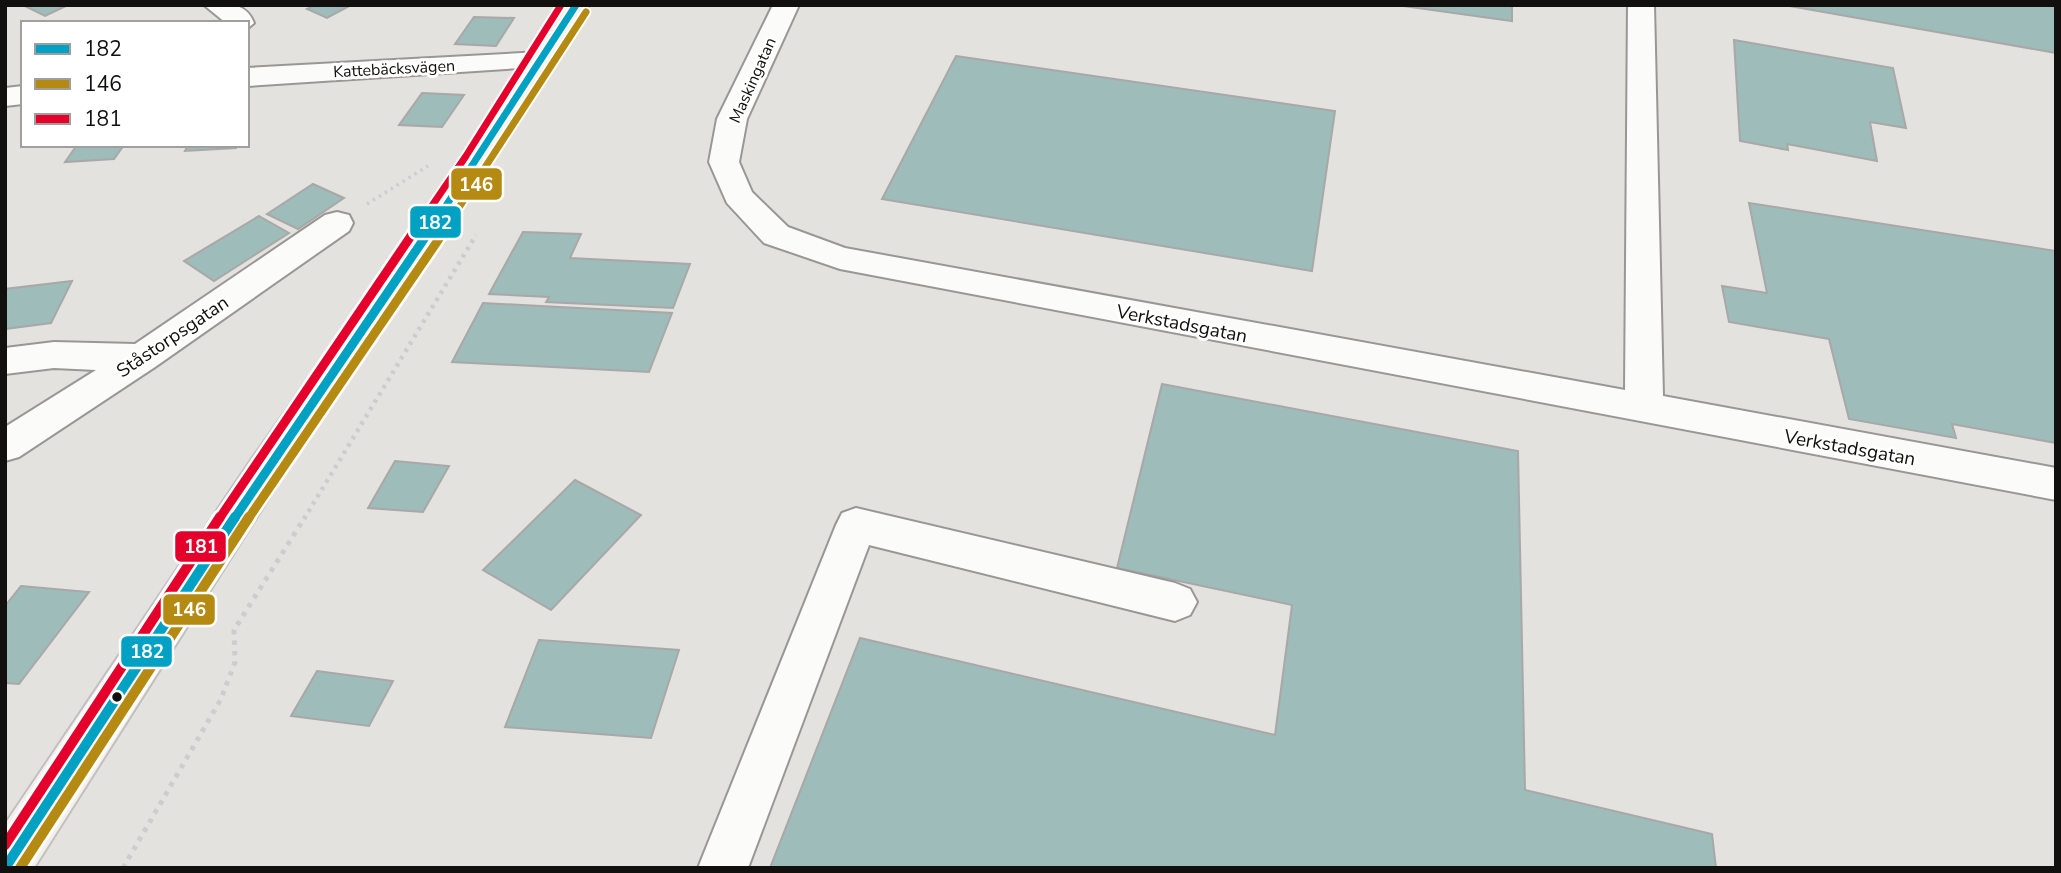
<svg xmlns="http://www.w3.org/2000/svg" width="2061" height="873" font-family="'Nunito Sans',sans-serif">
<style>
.building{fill:#9ebcba;stroke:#a8a8a7;stroke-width:2}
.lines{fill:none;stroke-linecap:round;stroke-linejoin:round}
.minor-casing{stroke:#999794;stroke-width:4}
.major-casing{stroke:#c2c0bf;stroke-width:4}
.path-far2{stroke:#cdcdcb;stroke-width:3.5;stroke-dasharray:2.5 4.5;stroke-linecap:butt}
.path-far1{stroke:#cdcdcb;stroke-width:4.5;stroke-dasharray:3.5 5;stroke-linecap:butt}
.path{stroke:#cdcdcb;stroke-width:5;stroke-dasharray:4.5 6;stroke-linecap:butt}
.minor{fill:#fbfbfa;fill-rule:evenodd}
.major{fill:#f3f0ec;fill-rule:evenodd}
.bus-1-far2-casing{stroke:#fff;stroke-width:11}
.bus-1-far1-casing{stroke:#fff;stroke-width:14}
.bus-1-casing{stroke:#fff;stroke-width:16}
.bus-2-far2-casing{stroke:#fff;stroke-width:11}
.bus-2-far1-casing{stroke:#fff;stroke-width:14}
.bus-2-casing{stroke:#fff;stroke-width:16}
.bus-3-far2-casing{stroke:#fff;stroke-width:11}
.bus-3-far1-casing{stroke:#fff;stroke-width:14}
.bus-3-casing{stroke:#fff;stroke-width:16}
.bus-1-far2{stroke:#01a1c4;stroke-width:7}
.bus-1-far1{stroke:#01a1c4;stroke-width:9}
.bus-1{stroke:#01a1c4;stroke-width:10}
.bus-2-far2{stroke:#b58a13;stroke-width:7}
.bus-2-far1{stroke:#b58a13;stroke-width:9}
.bus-2{stroke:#b58a13;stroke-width:10}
.bus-3-far2{stroke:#e4002b;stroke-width:7}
.bus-3-far1{stroke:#e4002b;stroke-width:9}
.bus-3{stroke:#e4002b;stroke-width:10}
.bus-dot{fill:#12100e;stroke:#fff;stroke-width:2.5}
.labels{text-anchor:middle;stroke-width:6;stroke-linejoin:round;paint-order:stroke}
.far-street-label{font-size:16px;fill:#12100e;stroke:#fff}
.street-label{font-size:19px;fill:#12100e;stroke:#fff}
.line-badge{stroke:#fff;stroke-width:2.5}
.badge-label{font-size:19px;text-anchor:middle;font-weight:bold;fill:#fff}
</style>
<rect width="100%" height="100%" fill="#e4e2df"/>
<path class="building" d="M23,5h45l-23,11z
M315,5h36l-24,13 -20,-9z
M1396,5h116v16z
M1789,5h267v48l-267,-47z
M474,17l40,1 -18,28 -41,-2z
M1734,40l159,28 13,60 -36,-6 7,39 -90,-17 1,6 -48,-9z
M956,56l379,55 -23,160 -430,-72z
M422,93l42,2 -22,32 -43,-2z
M77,145h47l-10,14 -49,3z
M188,145h50l-2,3 -51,3z
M313,184l31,14 -46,31 -31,-15z
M1749,203l307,48v192l-104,-19 4,14 -107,-19 -20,-80 -100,-17 -7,-36 45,7z
M259,216l30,17 -75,48 -30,-20z
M523,232l58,2 -11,24 120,6 -17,44 -127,-6 3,-5 -60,-3z
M72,281l-21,42 -46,6v-40z
M483,303l189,10 -23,59 -197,-10z
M1162,384l356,67 7,339 187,44 4,34h-946l90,-230 415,97 17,-130 -175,-37z
M395,461l54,5 -26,46 -55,-4z
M575,480l66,35 -90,95 -68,-40z
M21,586l68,6 -70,92 -14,-1v-77z
M539,640l140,10 -28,88 -146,-11z
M317,671l76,10 -24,45 -78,-10z"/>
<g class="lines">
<g class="minor-casing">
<path id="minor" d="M204,5c21,0 41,-5 50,18l-7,6v-6h-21z
M773,5h26l-52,114 -8,43 13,30 36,35 57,21 780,142 3,-385h26l9,391 393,72v32l-1216,-231 -76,-26 -37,-40 -18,-41 8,-43z
M541,52l10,2 4,6 -4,6 -304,20v-18z
M23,86v18l-18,2v-18z
M337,212l12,3 4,8 -4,8 -194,136 -136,90 -14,4v-34l91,-57 -42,-2 -49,6v-26l49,-6 81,2 190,-129z
M856,508l319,75 15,6 7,13 -7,13 -15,6 -306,-76 -121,323h-50l138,-343 6,-12z"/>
</g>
<g class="major-casing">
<path id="major" d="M563,5h26l-97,158 -215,322 -243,383h-29v-44l244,-361 215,-305z"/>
</g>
<path class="path-far2" d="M367,204l61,-38"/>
<path class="path-far1" d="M304,519l172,-284"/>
<path class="path" d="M123,868l98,-169 14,-37 -1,-32 71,-113"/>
<use href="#minor" class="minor"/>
<use href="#major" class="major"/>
<g class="bus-1-far2-casing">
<path id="bus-1-far2" d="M429,232l147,-227"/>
</g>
<g class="bus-1-far1-casing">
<path id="bus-1-far1" d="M234,519l196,-289"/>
</g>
<g class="bus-1-casing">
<path id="bus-1" d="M5,868l230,-351"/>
</g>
<g class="bus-2-far2-casing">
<path id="bus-2-far2" d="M443,232l143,-220"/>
</g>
<g class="bus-2-far1-casing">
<path id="bus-2-far1" d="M248,519l197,-289"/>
</g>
<g class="bus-2-casing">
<path id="bus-2" d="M20,868l229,-351"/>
</g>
<g class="bus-3-far2-casing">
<path id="bus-3-far2" d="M414,232l52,-76 95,-151"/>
</g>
<g class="bus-3-far1-casing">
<path id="bus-3-far1" d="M219,519l196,-289"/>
</g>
<g class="bus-3-casing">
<path id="bus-3" d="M5,845l215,-328"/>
</g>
<use href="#bus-1-far2" class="bus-1-far2"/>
<use href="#bus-1-far1" class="bus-1-far1"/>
<use href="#bus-1" class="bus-1"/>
<use href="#bus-2-far2" class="bus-2-far2"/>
<use href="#bus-2-far1" class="bus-2-far1"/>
<use href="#bus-2" class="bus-2"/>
<use href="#bus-3-far2" class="bus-3-far2"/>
<use href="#bus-3-far1" class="bus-3-far1"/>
<use href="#bus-3" class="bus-3"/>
</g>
<circle class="bus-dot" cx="117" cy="697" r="6"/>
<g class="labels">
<g class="far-street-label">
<text transform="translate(394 68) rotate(-3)" y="6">Kattebäcksvägen</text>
<text transform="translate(752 80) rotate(-66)" y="6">Maskingatan</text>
</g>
<g class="street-label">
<text transform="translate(1182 323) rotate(11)" y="7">Verkstadsgatan</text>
<text transform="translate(172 336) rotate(-34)" y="7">Ståstorpsgatan</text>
<text transform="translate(1850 447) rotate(10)" y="7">Verkstadsgatan</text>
</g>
</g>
<g class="line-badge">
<rect x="450" y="167" width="53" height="34" rx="7" fill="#b58a13"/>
<rect x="409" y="205" width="53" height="34" rx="7" fill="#01a1c4"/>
<rect x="174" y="530" width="53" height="33" rx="7" fill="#e4002b"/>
<rect x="162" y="593" width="54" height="33" rx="7" fill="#b58a13"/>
<rect x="120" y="635" width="53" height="33" rx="7" fill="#01a1c4"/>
</g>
<g class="badge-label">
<text x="476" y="191">146</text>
<text x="435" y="229">182</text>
<text x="201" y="553">181</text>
<text x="189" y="616">146</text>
<text x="147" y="658">182</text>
</g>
<rect width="2061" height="873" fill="none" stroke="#12100e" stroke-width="14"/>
<rect x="21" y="21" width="228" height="126" fill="#ffffff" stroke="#a09f9f" stroke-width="2"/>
<rect x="35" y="44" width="35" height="10" fill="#01a1c4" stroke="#a09f9f" stroke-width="2"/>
<text x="84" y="56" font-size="21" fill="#12100e">182</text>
<rect x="35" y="79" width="35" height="10" fill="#b58a13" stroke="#a09f9f" stroke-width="2"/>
<text x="84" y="91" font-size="21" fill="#12100e">146</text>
<rect x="35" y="114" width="35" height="10" fill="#e4002b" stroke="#a09f9f" stroke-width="2"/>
<text x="84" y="126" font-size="21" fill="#12100e">181</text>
</svg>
